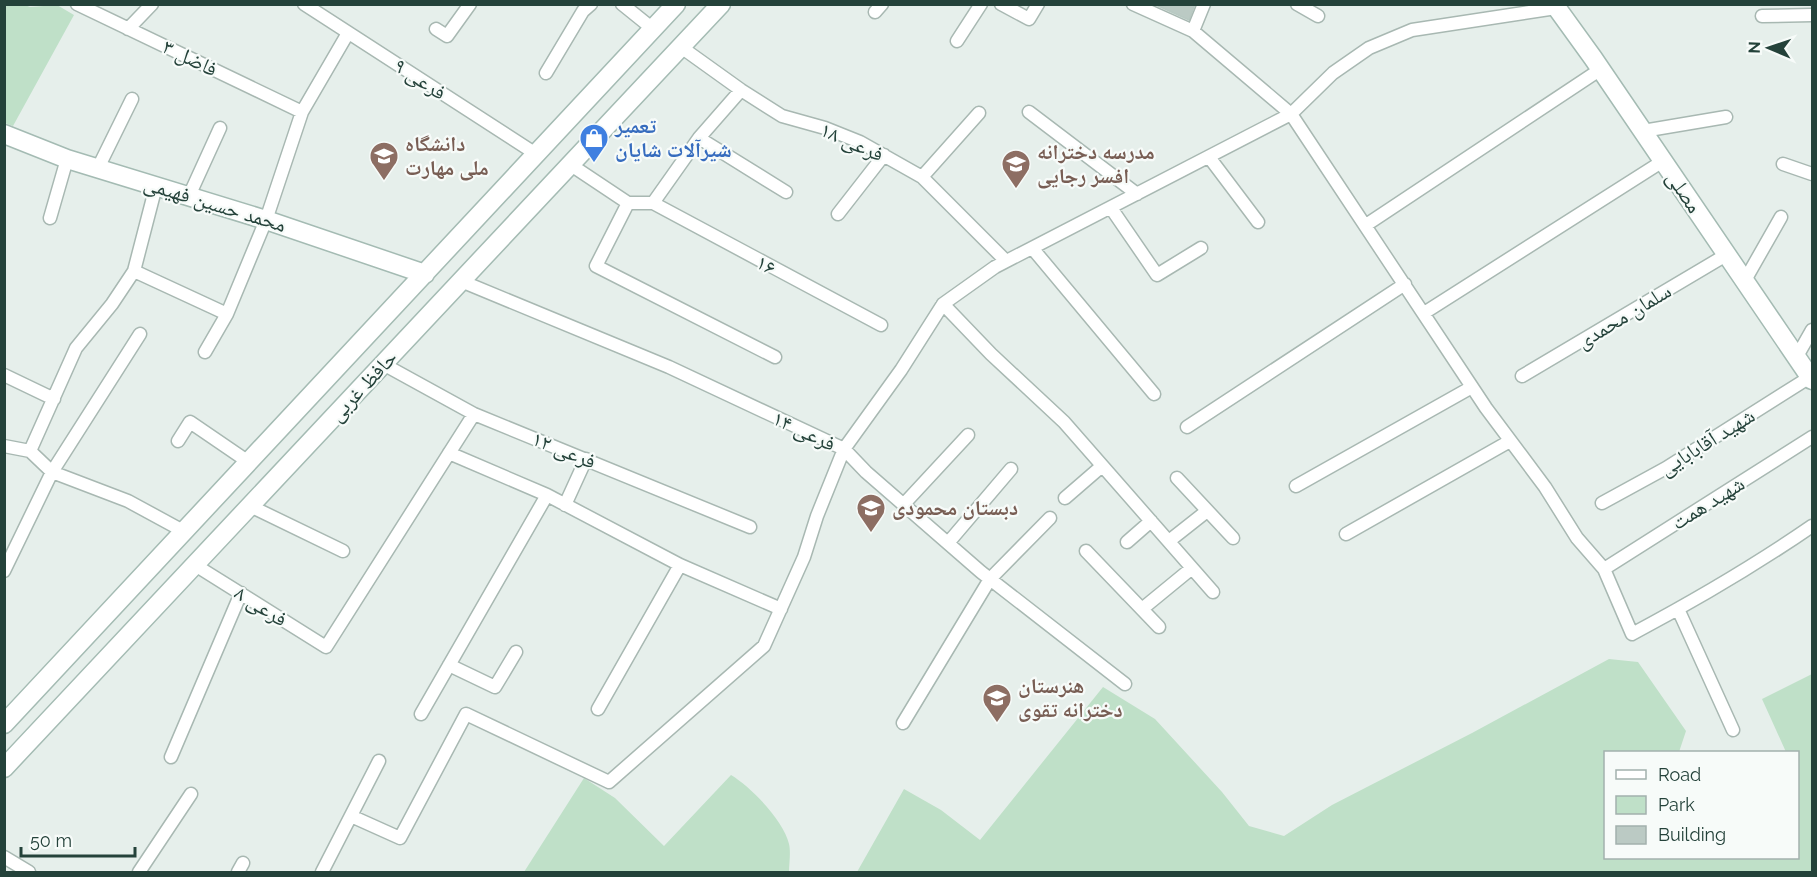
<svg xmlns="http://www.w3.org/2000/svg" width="1817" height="877" font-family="Raleway,'Noto Naskh Arabic',sans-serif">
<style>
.green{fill:#bfe0c8}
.building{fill:#bbcac4;stroke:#b8c9c2;stroke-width:1.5}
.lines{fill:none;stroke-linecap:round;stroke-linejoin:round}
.street-casing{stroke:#a8b8b2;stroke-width:15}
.secondary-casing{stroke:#a4bbb3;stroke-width:21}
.street{stroke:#fff;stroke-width:12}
.secondary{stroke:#fff;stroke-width:18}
.labels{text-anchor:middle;stroke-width:4.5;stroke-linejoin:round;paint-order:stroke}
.street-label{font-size:21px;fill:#24423a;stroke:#f7fbf9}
.shop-label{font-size:21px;font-weight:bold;fill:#366cbe;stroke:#f7fbf9;text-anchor:start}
.education-label{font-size:21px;font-weight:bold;fill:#785e54;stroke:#f7fbf9;text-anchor:start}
</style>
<rect width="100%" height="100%" fill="#e6efeb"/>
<path class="green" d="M4,5h21l5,2 27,-2 17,10 -61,111 -8,-3z
M1609,659l29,3 48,69 -7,21h-73v106h192v-106h-12l-24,-53 50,-25v198h-955l47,-83 37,21 39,30 123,-153 52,32 67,73 27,34 35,10 48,-31 140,-72z
M731,775c20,12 53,46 58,69 2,8 0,20 0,28h-265l60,-94 31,20 49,48z"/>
<path class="building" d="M1154,4h41l-6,16z"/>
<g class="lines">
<g class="street-casing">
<path id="street" d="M77,4l225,108
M304,4l232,150
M622,4l31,25
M1001,4l28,15 9,-15
M1133,4l60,27 98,83 195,294 59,79 32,51 27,31 28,65c62,-33 122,-68 180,-108
M1297,4l21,12
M875,12l7,-8
M1762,16l50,-1
M128,29l24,-25
M436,29l11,7 23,-32
M1193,31l11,-27
M957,41l24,-37
M681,47l60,43 41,26 43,12 35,14 62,35 84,84
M546,73l37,-62 8,-7
M1029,112l108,82
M1643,131l83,-14
M699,138l87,54
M1209,157l49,65
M1783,164l29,10
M571,165l57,38h25l46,-65 42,-48
M98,168l34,-69
M922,177l57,-64
M189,196l31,-68
M628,203l-32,63 179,91
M653,203l228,122
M1111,208l46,67 44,-27
M838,214l46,-59
M50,218l17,-59
M1366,225l235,-156
M1033,249l121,145
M134,271l93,43
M461,281l208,86 175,82 22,23 115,100 144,112
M1744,282l37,-65
M943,304l48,50 73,68 149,170
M1424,313l239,-152
M205,352l22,-38 39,-94 36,-108 46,-79
M1796,358l16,-28
M383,364l91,50 276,113
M4,375l50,24
M1522,376l204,-121
M1187,427l218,-143
M178,441l12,-19 60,41
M4,446l26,5 22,21 76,29 57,31
M30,451l46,-103 36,-44 22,-33 22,-85
M449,453l98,42 133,70 101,44
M1177,478l56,60
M1296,486l176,-99
M1065,498l37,-32
M1602,503l64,-35 144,-91
M904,504l64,-69
M565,505l21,-46
M250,506l93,45
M1346,534l164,-93
M1169,541l38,-30
M1127,542l24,-21
M948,543l63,-74
M1086,551l73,76
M195,565l131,82 148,-233
M1604,569l208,-132
M4,571l48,-99 88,-138
M1142,609l50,-41
M1678,609l55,121
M449,665l46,22 21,-35
M598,709l82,-144
M421,714l126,-219
M903,723l87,-144 60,-61
M171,757l70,-164
M351,816l49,22 66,-124 143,68 155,-136 40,-89 13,-41 27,-67 57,-79 42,-66 52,-37 296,-153 42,-41 36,-25 43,-18 144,-22
M4,857l25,15
M139,872l52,-78
M238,872l5,-9
M322,872l57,-111"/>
</g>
<g class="secondary-casing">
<path id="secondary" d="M1554,4l39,54 219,322
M4,134l63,25 199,61 159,54
M4,724l672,-720
M4,768l717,-764"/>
</g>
<use href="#street" class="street"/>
<use href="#secondary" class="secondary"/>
</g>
<defs>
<g id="shop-pin" transform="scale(1.5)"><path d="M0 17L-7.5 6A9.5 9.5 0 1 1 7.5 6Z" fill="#3f7fe0" stroke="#f7fbf9"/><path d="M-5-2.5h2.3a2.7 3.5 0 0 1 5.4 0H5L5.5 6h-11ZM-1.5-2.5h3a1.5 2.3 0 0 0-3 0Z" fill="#fff"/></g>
<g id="university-pin" transform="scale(1.5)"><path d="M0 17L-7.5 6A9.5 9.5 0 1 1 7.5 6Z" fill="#8d6e63" stroke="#f7fbf9"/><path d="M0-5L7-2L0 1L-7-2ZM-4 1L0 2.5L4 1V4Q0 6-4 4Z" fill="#fff"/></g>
<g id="school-pin" transform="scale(1.5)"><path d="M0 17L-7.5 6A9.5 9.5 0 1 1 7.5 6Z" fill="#8d6e63" stroke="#f7fbf9"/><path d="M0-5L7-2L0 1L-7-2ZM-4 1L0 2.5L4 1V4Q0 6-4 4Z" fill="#fff"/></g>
</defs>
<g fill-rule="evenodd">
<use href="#shop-pin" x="594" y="138"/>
<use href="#university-pin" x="384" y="156"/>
<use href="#school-pin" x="1016" y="164"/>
<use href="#school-pin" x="871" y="508"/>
<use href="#school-pin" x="997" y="698"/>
</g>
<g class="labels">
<g class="street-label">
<text transform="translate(190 58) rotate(26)" y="7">فاضل ۳</text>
<text transform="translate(420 79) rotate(33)" y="7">فرعی ۹</text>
<text transform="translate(852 142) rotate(24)" y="7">فرعی ۱۸</text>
<text transform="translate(1684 192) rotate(56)" y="7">مصلی</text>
<text transform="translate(215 204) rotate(17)" y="7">محمد حسین فهیمی</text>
<text transform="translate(766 265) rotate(28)" y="7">۱۶</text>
<text transform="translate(1624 316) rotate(-31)" y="7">سلمان محمدی</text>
<text transform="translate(363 386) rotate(-47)" y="7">حافظ غربی</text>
<text transform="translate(804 431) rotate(25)" y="7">فرعی ۱۴</text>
<text transform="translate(1707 442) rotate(-32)" y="7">شهید آقابابایی</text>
<text transform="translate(564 450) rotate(22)" y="7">فرعی ۱۲</text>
<text transform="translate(1708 503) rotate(-32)" y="7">شهید همت</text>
<text transform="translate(261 606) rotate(32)" y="7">فرعی ۸</text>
</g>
<g class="shop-label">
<text x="615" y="133">تعمیر<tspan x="615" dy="24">شیرآلات شایان</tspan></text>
</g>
<g class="education-label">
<text x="405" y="151">دانشگاه<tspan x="405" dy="24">ملی مهارت</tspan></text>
<text x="1037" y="159">مدرسه دخترانه<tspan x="1037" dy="24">افسر رجایی</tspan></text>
<text x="892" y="515">دبستان محمودی</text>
<text x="1018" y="693">هنرستان<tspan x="1018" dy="24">دخترانه تقوی</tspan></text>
</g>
</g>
<rect width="1817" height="877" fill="none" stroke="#24423a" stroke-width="12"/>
<rect x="1604" y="751" width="195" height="108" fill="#f7fbf9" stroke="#a3b1ad" stroke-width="1.5"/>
<rect x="1616" y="770" width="30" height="9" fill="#ffffff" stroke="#a3b1ad" stroke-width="1.5"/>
<text x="1658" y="781" font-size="18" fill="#24423a">Road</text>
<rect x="1616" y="796" width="30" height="18" fill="#bfe0c8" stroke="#a3b1ad" stroke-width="1.5"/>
<text x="1658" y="811" font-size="18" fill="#24423a">Park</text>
<rect x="1616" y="826" width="30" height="18" fill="#bbcac4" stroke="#a3b1ad" stroke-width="1.5"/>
<text x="1658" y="841" font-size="18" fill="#24423a">Building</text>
<g transform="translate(1769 48) rotate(272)" stroke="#f7fbf9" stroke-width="4.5" paint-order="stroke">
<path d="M0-4.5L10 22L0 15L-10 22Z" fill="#24423a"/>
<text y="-9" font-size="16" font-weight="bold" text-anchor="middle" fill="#24423a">N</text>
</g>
<path d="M21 847v9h114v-9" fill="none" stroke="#24423a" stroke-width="3"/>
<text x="30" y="847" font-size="18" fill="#24423a" stroke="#f7fbf9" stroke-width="4.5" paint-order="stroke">50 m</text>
</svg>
